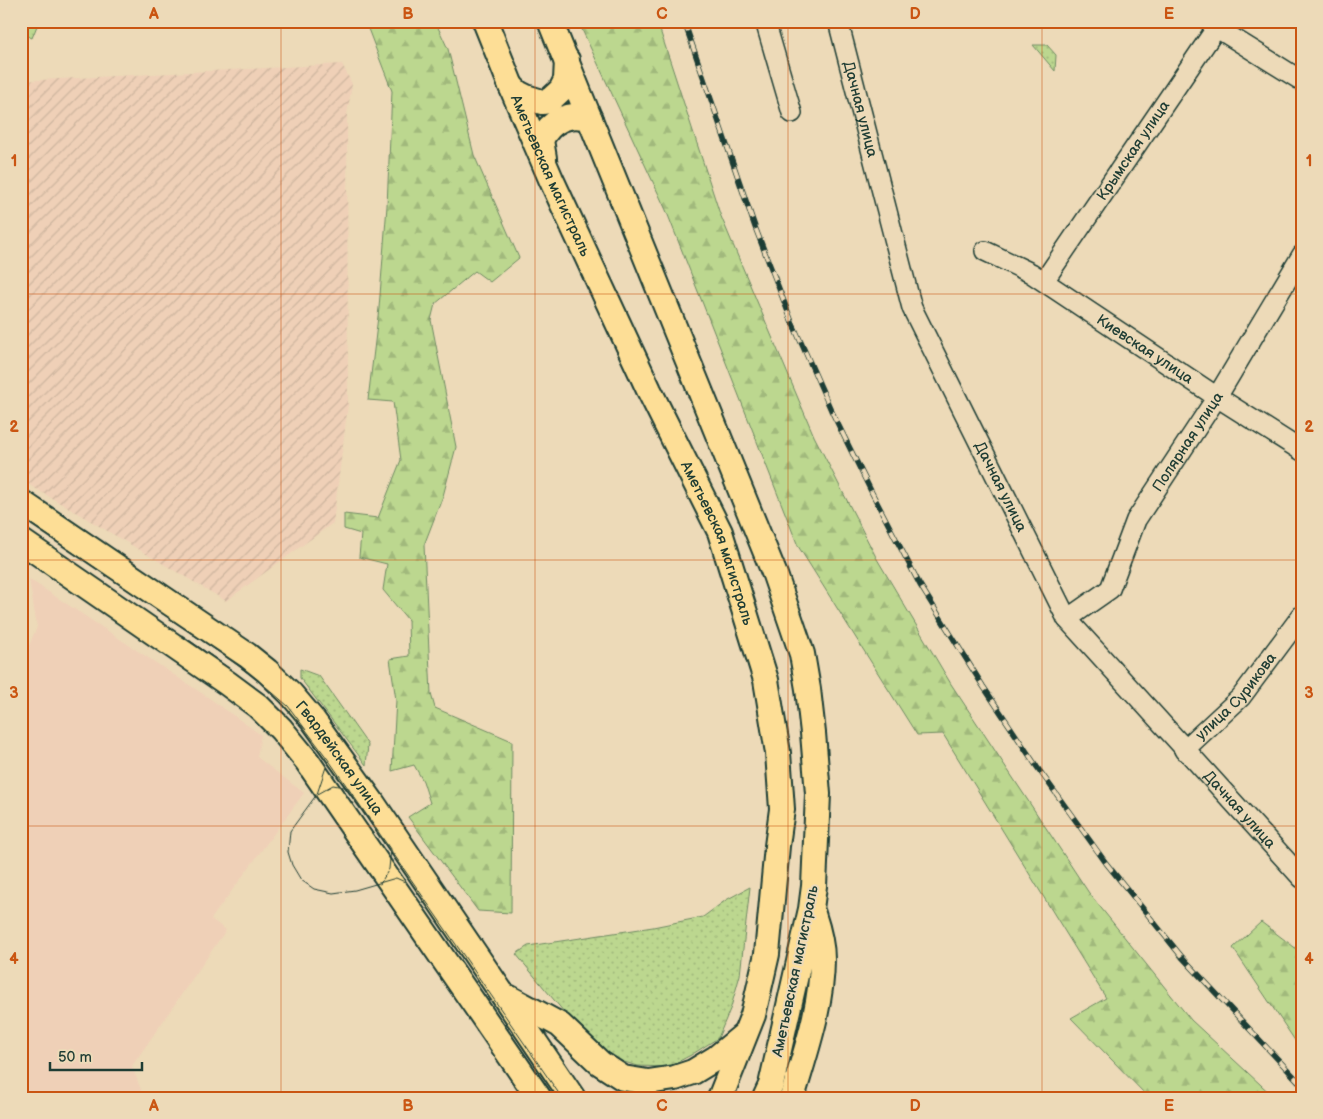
<svg xmlns="http://www.w3.org/2000/svg" width="1323" height="1119" font-family="'Balsamiq Sans',sans-serif">
<style>
.built{fill:#efd0b7}
.industrial{fill:url(#industrial-furrows)}
.grass{fill:url(#grass-dots);stroke:#6e8a62}
.forest{fill:url(#forest-firs);stroke:#6e8a62}
.lines{fill:none;stroke-linecap:round;stroke-linejoin:round}
.minor-casing{stroke:#1f3d34;stroke-width:22}
.major-casing{stroke:#1f3d34;stroke-width:28}
.minor{stroke:#eddab8;stroke-width:19}
.major{stroke:#fdde96;stroke-width:24}
.tram{stroke:#1f3d34;stroke-width:1}
.rail-casing{stroke:#1f3d34;stroke-width:5.5}
.rail{stroke:#eddab8;stroke-width:4;stroke-dasharray:11;stroke-linecap:butt}
.grid{fill:none;stroke:#ca5512;stroke-width:1;stroke-opacity:0.55}
.labels{text-anchor:middle;stroke-width:4;stroke-linejoin:round;paint-order:stroke}
.street-label{font-size:15px;fill:#1f3d34;stroke:#eddab8}
.neatline{fill:none;stroke:#ca5512;stroke-width:2}
.grid-label{font-size:16px;text-anchor:middle;font-weight:bold;fill:#ca5512}
</style>
<defs>
<pattern id="industrial-furrows" width="10" height="10" patternUnits="userSpaceOnUse" patternTransform="scale(1.25)"><rect width="10" height="10" fill="#efd0b7"/><path d="M-1 1l2-2M0 10L10 0M9 11l2-2" fill="none" stroke="#ccb49e"/></pattern>
<pattern id="grass-dots" width="8" height="8" patternUnits="userSpaceOnUse" patternTransform="scale(1.25)"><rect width="8" height="8" fill="#bcd78f"/><path d="M2 2h.1M6 6h.1" fill="none" stroke="#a1b97c" stroke-width="1.8" stroke-linecap="round"/></pattern>
<pattern id="forest-firs" width="22" height="20" patternUnits="userSpaceOnUse" patternTransform="scale(1.25)"><rect width="22" height="20" fill="#bcd78f"/><path d="M5 1l3.5 6h-7zM16 11l3.5 6h-7z" fill="#a1b97c"/></pattern>
</defs>
<rect width="100%" height="100%" fill="#eddab8"/>
<filter id="ink" filterUnits="userSpaceOnUse"><feTurbulence type="fractalNoise" baseFrequency=".02" numOctaves="2"/><feDisplacementMap in="SourceGraphic" scale="10" xChannelSelector="R" yChannelSelector="G"/><feConvolveMatrix kernelMatrix="1 2 1 2 8 2 1 2 1" color-interpolation-filters="sRGB"/></filter>
<g filter="url(#ink)">
<path class="built" d="M29,579l180,119 52,37 -4,22 47,36 -93,126 15,11 -94,136 12,32h-123v-434l16,-37z"/>
<path class="industrial" d="M342,64l10,20 -5,31 1,290 -15,118 -107,78 -205,-121v-399z"/>
<path class="grass" d="M21,21h18l-7,17 -11,-5z
M1033,45h14l9,10 -1,16z
M300,669l19,7 49,69 -2,20 -66,-87z
M750,887l-10,88 -9,32 -13,31 -27,17 -23,12 -30,-1 -28,-8 -46,-46 -48,-58 12,-8 125,-19 50,-10 23,-17z"/>
<path class="forest" d="M365,21h70l13,28 26,106 45,103 -29,24 -15,-11 -40,33 -4,16 25,127 -13,49 -19,49 7,149 4,14 77,33 -1,172 -33,-2 -70,-94 22,-14 -7,-22 -9,-16 -22,6 4,-71 -6,-41 19,-3 -1,-36 -25,-30 4,-26 -28,-7 2,-23 -17,-5v-15l34,4 23,-58 -8,-58 -25,-2 11,-92 8,-102 5,-115z
M578,21h79l63,193 94,222 63,123 74,125 138,209 102,127 84,78h-126l-78,-80 35,-20 -163,-264 -26,1 -119,-189 -132,-336z
M1261,922l41,31v98l-69,-103z"/>
<g class="lines">
<g class="minor-casing">
<g id="minor">
<path d="M765,21l27,92"/>
<path id="s1" d="M838,21l74,287 155,311 235,259"/>
<path d="M1209,21l8,7 85,53"/>
<path id="s2" d="M985,251l46,22 186,124 85,54"/>
<path id="s3" d="M1044,281l177,-260"/>
<path id="s4" d="M1067,619l43,-30 26,-69 81,-123 85,-142"/>
<path id="s5" d="M1184,750l57,-53 61,-82"/>
</g>
</g>
<g class="major-casing">
<g id="major">
<path id="s6" d="M485,21l26,65 40,93 98,211 71,142 46,148 12,73 4,56 -5,37 -10,108 -14,61 -33,83"/>
<path d="M550,21l225,554 27,79 6,35 5,44 5,61 -4,92 -3,23 -40,176 -6,13"/>
<path d="M511,86l7,7 8,4 16,5 7,-1 12,-11 5,-10 1,-20"/>
<path d="M544,158l-3,-18c9,-19 29,-29 49,-21"/>
<path id="s7" d="M21,502l226,153 20,16 24,23 22,26 59,82 201,296"/>
<path d="M21,541l206,142 31,23 23,23 26,32 232,337"/>
<path d="M508,997l52,28 40,38 23,15 25,4 27,-4 18,-6 23,-14 28,-23"/>
<path d="M792,1098c13,-45 30,-91 30,-139 0,-15 -4,-30 -9,-45"/>
</g>
</g>
<use href="#minor" class="minor"/>
<use href="#major" class="major"/>
<path class="tram" d="M21,517l205,140 32,23 30,26 42,56 232,336
M182,635l51,36
M326,767l-9,27 -27,37 -2,21 4,13 9,15 13,9 19,4 22,-3 41,-12 9,4
M317,794l16,-9 16,3
M380,884l9,-15 2,-20"/>
<g class="rail-casing">
<path id="rail" d="M684,21l71,206 37,95 39,88 41,83 48,92 63,101 54,81 69,96 76,94 120,128"/>
</g>
<use href="#rail" class="rail"/>
</g>
</g>
<path class="grid" d="M281,21v1077M535,21v1077M788,21v1077M1042,21v1077M21,294h1281M21,560h1281M21,826h1281"/>
<g class="labels">
<g class="street-label">
<text dy="5" stroke="none"><textPath href="#s1" startOffset="91">Дачная улица</textPath></text>
<text dy="5" stroke="none"><textPath href="#s3" startOffset="158">Крымская улица</textPath></text>
<text dy="5" stroke="none"><textPath href="#s6" startOffset="168">Аметьевская магистраль</textPath></text>
<text dy="5" stroke="none"><textPath href="#s2" startOffset="188">Киевская улица</textPath></text>
<text dy="5" stroke="none"><textPath href="#s4" startOffset="220">Полярная улица</textPath></text>
<text dy="5" stroke="none"><textPath href="#s1" startOffset="496">Дачная улица</textPath></text>
<text dy="5" stroke="none"><textPath href="#s6" startOffset="572">Аметьевская магистраль</textPath></text>
<text dy="5" stroke="none"><textPath href="#s5" startOffset="75">улица Сурикова</textPath></text>
<text dy="5" stroke="none"><textPath href="#s7" startOffset="412">Гвардейская улица</textPath></text>
<text dy="5" stroke="none"><textPath href="#s1" startOffset="901">Дачная улица</textPath></text>
<text transform="translate(795 971) rotate(-78)" y="5">Аметьевская магистраль</text>
</g>
</g>
<rect width="1323" height="1119" fill="none" stroke="#eddab8" stroke-width="55"/>
<path d="M50 1062v8h92v-8" fill="none" stroke="#1f3d34" stroke-width="2.5"/>
<text x="58" y="1062" font-size="15" fill="#1f3d34" stroke="#eddab8" stroke-width="4" paint-order="stroke">50 m</text>
<rect x="28" y="28" width="1268" height="1064" class="neatline"/>
<g class="grid-label">
<text x="154" y="19">A</text>
<text x="408" y="19">B</text>
<text x="662" y="19">C</text>
<text x="915" y="19">D</text>
<text x="1169" y="19">E</text>
<text x="14" y="166">1</text>
<text x="1309" y="166">1</text>
<text x="14" y="432">2</text>
<text x="1309" y="432">2</text>
<text x="14" y="698">3</text>
<text x="1309" y="698">3</text>
<text x="14" y="964">4</text>
<text x="1309" y="964">4</text>
<text x="154" y="1111">A</text>
<text x="408" y="1111">B</text>
<text x="662" y="1111">C</text>
<text x="915" y="1111">D</text>
<text x="1169" y="1111">E</text>
</g>
</svg>
